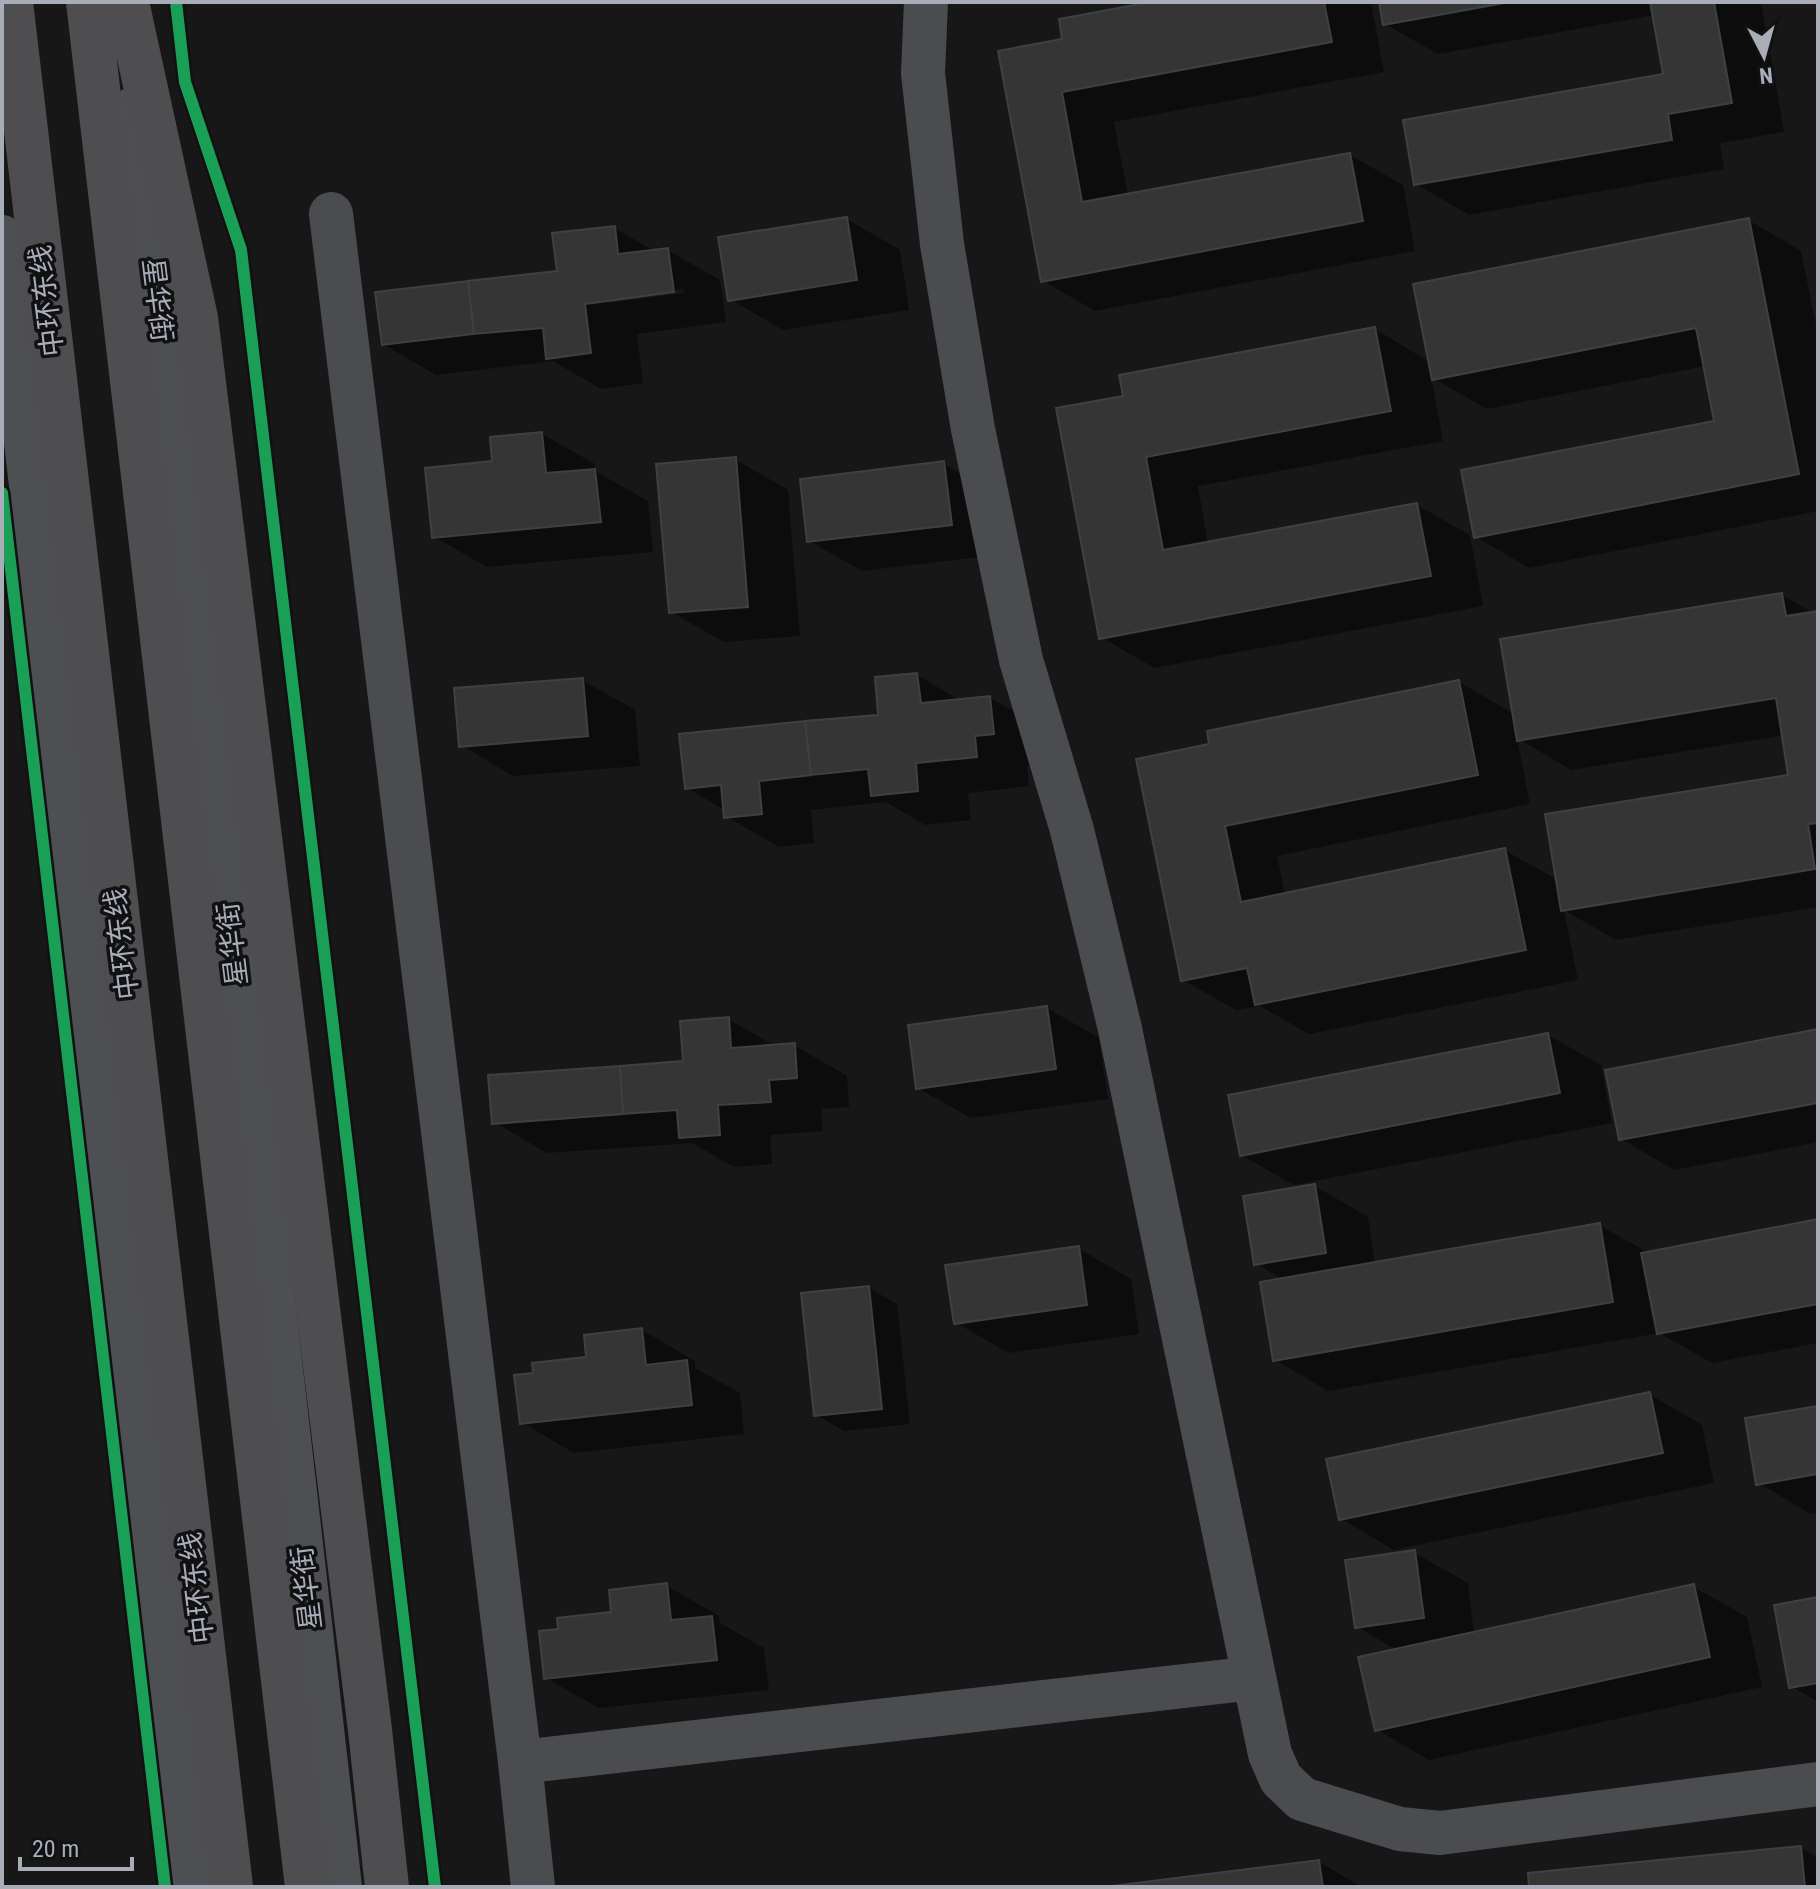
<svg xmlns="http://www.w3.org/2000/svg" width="1820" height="1889" font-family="'Roboto Condensed','Noto Sans SC',sans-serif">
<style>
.shadow{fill:#0007;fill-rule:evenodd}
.building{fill:#353536;stroke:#3f4043;stroke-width:2}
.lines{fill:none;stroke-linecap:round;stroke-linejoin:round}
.minor{stroke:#4b4c50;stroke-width:44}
.major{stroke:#4d4f52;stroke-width:44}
.highway{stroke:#4e4e51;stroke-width:44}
.cycleway-casing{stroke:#111113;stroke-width:17}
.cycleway{stroke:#1a9f57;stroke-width:12}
.labels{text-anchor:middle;stroke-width:7;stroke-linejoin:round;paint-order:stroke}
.street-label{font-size:28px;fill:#a8adb8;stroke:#111113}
</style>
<rect width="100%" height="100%" fill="#171717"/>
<path class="shadow" d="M1161,2h208l2,1 13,69 -270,50 14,74 222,-41 53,30 12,66 -320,60 -53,-31 23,-239z
M1381,2h380l23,130 -64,11 4,26 -255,46 -53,-31 250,-108 -11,-61 -217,39 -53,-30z
M847,219l53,31 9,60 -126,20 -53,-31z
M1748,220l53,31 17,84v176l-289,57 -53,-31 241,-115 -12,-56 -218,43 -56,-32 12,64 -245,45 10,58 209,-39 53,30 13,71 -329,62 -53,-31 24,-240 250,-68 55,33z
M614,228l41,23 12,-1 53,30 6,42 -89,12 6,49 -42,6 -48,-28 -117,14 -53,-31 176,-71zM683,289l1,4 -75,10v-4z
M542,434l53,30v7l53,30 5,51 -166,15 -53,-30 60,-74z
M735,459l53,31 12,146 -76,6 -53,-30z
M944,464l53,30 7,60 -142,17 -53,-30z
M1782,595l32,18h4v294l-202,33 -52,-30 14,70 -269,54 -49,-28 -24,4 -53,-30 28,-234 248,-64 55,32zM1784,735l6,41 -232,104 -54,-30 -219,45 -8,-39 253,-52 -13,-66 54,32z
M917,675l44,26 29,-3 53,30 3,36 -19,2 2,20 -61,7 3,27 -46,5 -39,-23 -75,8 3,33 -35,4 -53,-31 -1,-6 -38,-22 193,-71z
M582,680l53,30 5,56 -127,10 -52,-31z
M1047,1008l52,30 9,61 -137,19 -53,-30z
M728,1019l47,27 19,-1 53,31 2,31 -28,2 2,22 -53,4 2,29 -38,3 -42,-24 -145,10 -53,-31 191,-59z
M1818,1031v111l-144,28 -53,-31z
M1548,1035l53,30 11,58 -318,62 -53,-30z
M1315,1186l53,31 7,47 224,-39 50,28 169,-32v122l-106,20 -53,-30 -331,58 -53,-31 9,-80 -29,-17z
M1078,1248l53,31 8,55 -131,19 -53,-31z
M869,1288l28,16 13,120 -66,7 -28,-16z
M642,1330l53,31v7l45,25 4,41 -170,19 -53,-31 14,-47 53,-16z
M1649,1394l53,31 12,58 -320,67 -53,-31z
M1818,1408v105l-7,1 -53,-31z
M1415,1553l53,30 6,51 220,-47 53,30 15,70 -333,73 -53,-31 22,-78 -42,-25z
M667,1586l52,30 1,7 44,25 5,42 -170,18 -53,-30 14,-48 53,-16z
M1818,1599v103l-27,-16z
M1801,1848l17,10v29h-287z
M1319,1862l43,25h-241z"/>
<path class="building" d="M1150,2h174l8,40 -270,50 20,110 268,-49 13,68 -322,61 -43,-231 64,-12 -3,-20z
M1379,2h131l-127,23z
M1650,2h64l18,101 -64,11 4,26 -258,45 -11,-65 260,-46z
M847,217l10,63 -129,21 -10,-64z
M1749,218l50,256 -325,64 -13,-68 253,-49 -18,-93 -264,52 -19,-96z
M615,226l3,28 50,-6 6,44 -89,12 6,49 -45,6 -3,-31 -69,6 -6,-53 89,-10 -5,-38z
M468,281l6,53 -92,11 -7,-53z
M1375,327l16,84 -245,46 17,93 254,-47 14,73 -332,63 -43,-231 67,-12 -4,-21z
M542,432l4,41 49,-4 6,53 -169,16 -7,-70 67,-7 -2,-24z
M736,457l12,150 -79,6 -13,-149z
M944,461l8,64 -145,17 -7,-63z
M1782,593l4,23 32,-5v212l-10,1 7,45 -254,42 -16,-97 243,-39 -12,-77 -259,43 -17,-102z
M917,673l4,30 69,-7 4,38 -19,2 2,21 -61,6 2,28 -47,5 -3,-27 -57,6 -6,-54 73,-6 -3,-38z
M583,678l5,58 -129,11 -5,-59z
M1459,680l19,95 -253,51 16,76 264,-54 21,102 -271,55 -8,-37 -66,13 -45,-222 73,-15 -2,-13z
M805,721l6,54 -52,6 3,33 -38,4 -3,-33 -36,4 -6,-55z
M1047,1006l9,63 -140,20 -8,-64z
M729,1017l2,31 64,-5 2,35 -28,2 2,22 -53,3 2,30 -41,3 -2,-28 -54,4 -3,-48 63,-5 -3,-40z
M1818,1029v74l-199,37 -14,-70z
M1548,1033l12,60 -320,63 -12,-61z
M620,1066l3,48 -131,10 -4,-49z
M1315,1184l11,69 -72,12 -11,-69z
M1818,1219v85l-161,30 -16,-81z
M1600,1223l13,79 -340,59 -13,-79z
M1079,1246l8,59 -133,19 -9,-59z
M869,1286l13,123 -68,7 -13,-123z
M642,1328l4,37 41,-5 5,45 -172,19 -6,-49 19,-2 -1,-10 54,-6 -2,-22z
M1650,1392l13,61 -324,67 -13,-61z
M1818,1406v68l-62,11 -11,-67z
M1415,1550l9,68 -69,10 -10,-68z
M667,1583l4,37 41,-4 5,44 -173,19 -5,-48 19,-2 -1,-11 54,-6 -2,-22z
M1694,1584l16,73 -335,74 -17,-74z
M1818,1597v86l-29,5 -15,-83z
M1801,1846l4,41h-276l-1,-14z
M1319,1860l4,27h-219z"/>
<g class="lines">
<path class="minor" d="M926,2l-3,71 19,171 31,185 48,231 51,170 48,199 150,725 11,25 21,20 98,30 40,4 378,-49
M331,214l189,1548 13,125
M520,1762l734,-84"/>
<path class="major" d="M133,109l29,216 178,1562
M2,237l193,1650"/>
<path class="highway" d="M11,2l220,1885
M88,2l219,1885
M127,2l69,316 174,1412 17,157"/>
<g class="cycleway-casing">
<path id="cycleway" d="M176,2l9,80 56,168 194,1637
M2,493l163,1394"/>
</g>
<use href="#cycleway" class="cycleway"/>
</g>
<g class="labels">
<g class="street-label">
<text transform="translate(158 300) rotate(83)" y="10">星华街</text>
<text transform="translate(46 301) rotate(-97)" y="10">中环东线</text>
<text transform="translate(121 944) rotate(-97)" y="10">中环东线</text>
<text transform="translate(232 944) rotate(-97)" y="10">星华街</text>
<text transform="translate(196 1588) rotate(-97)" y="10">中环东线</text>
<text transform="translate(306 1588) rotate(-97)" y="10">星华街</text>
</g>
</g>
<rect width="1820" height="1889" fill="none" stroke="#a8adb8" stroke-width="8"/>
<g transform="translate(1764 56) rotate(174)" stroke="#111113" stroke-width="6" paint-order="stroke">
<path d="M0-6L14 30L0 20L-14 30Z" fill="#a8adb8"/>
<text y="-12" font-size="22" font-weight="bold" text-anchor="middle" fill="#a8adb8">N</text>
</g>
<path d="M20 1857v12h112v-12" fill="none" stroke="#a8adb8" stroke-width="4"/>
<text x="32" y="1857" font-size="24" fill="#a8adb8" stroke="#111113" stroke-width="6" paint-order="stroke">20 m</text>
</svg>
